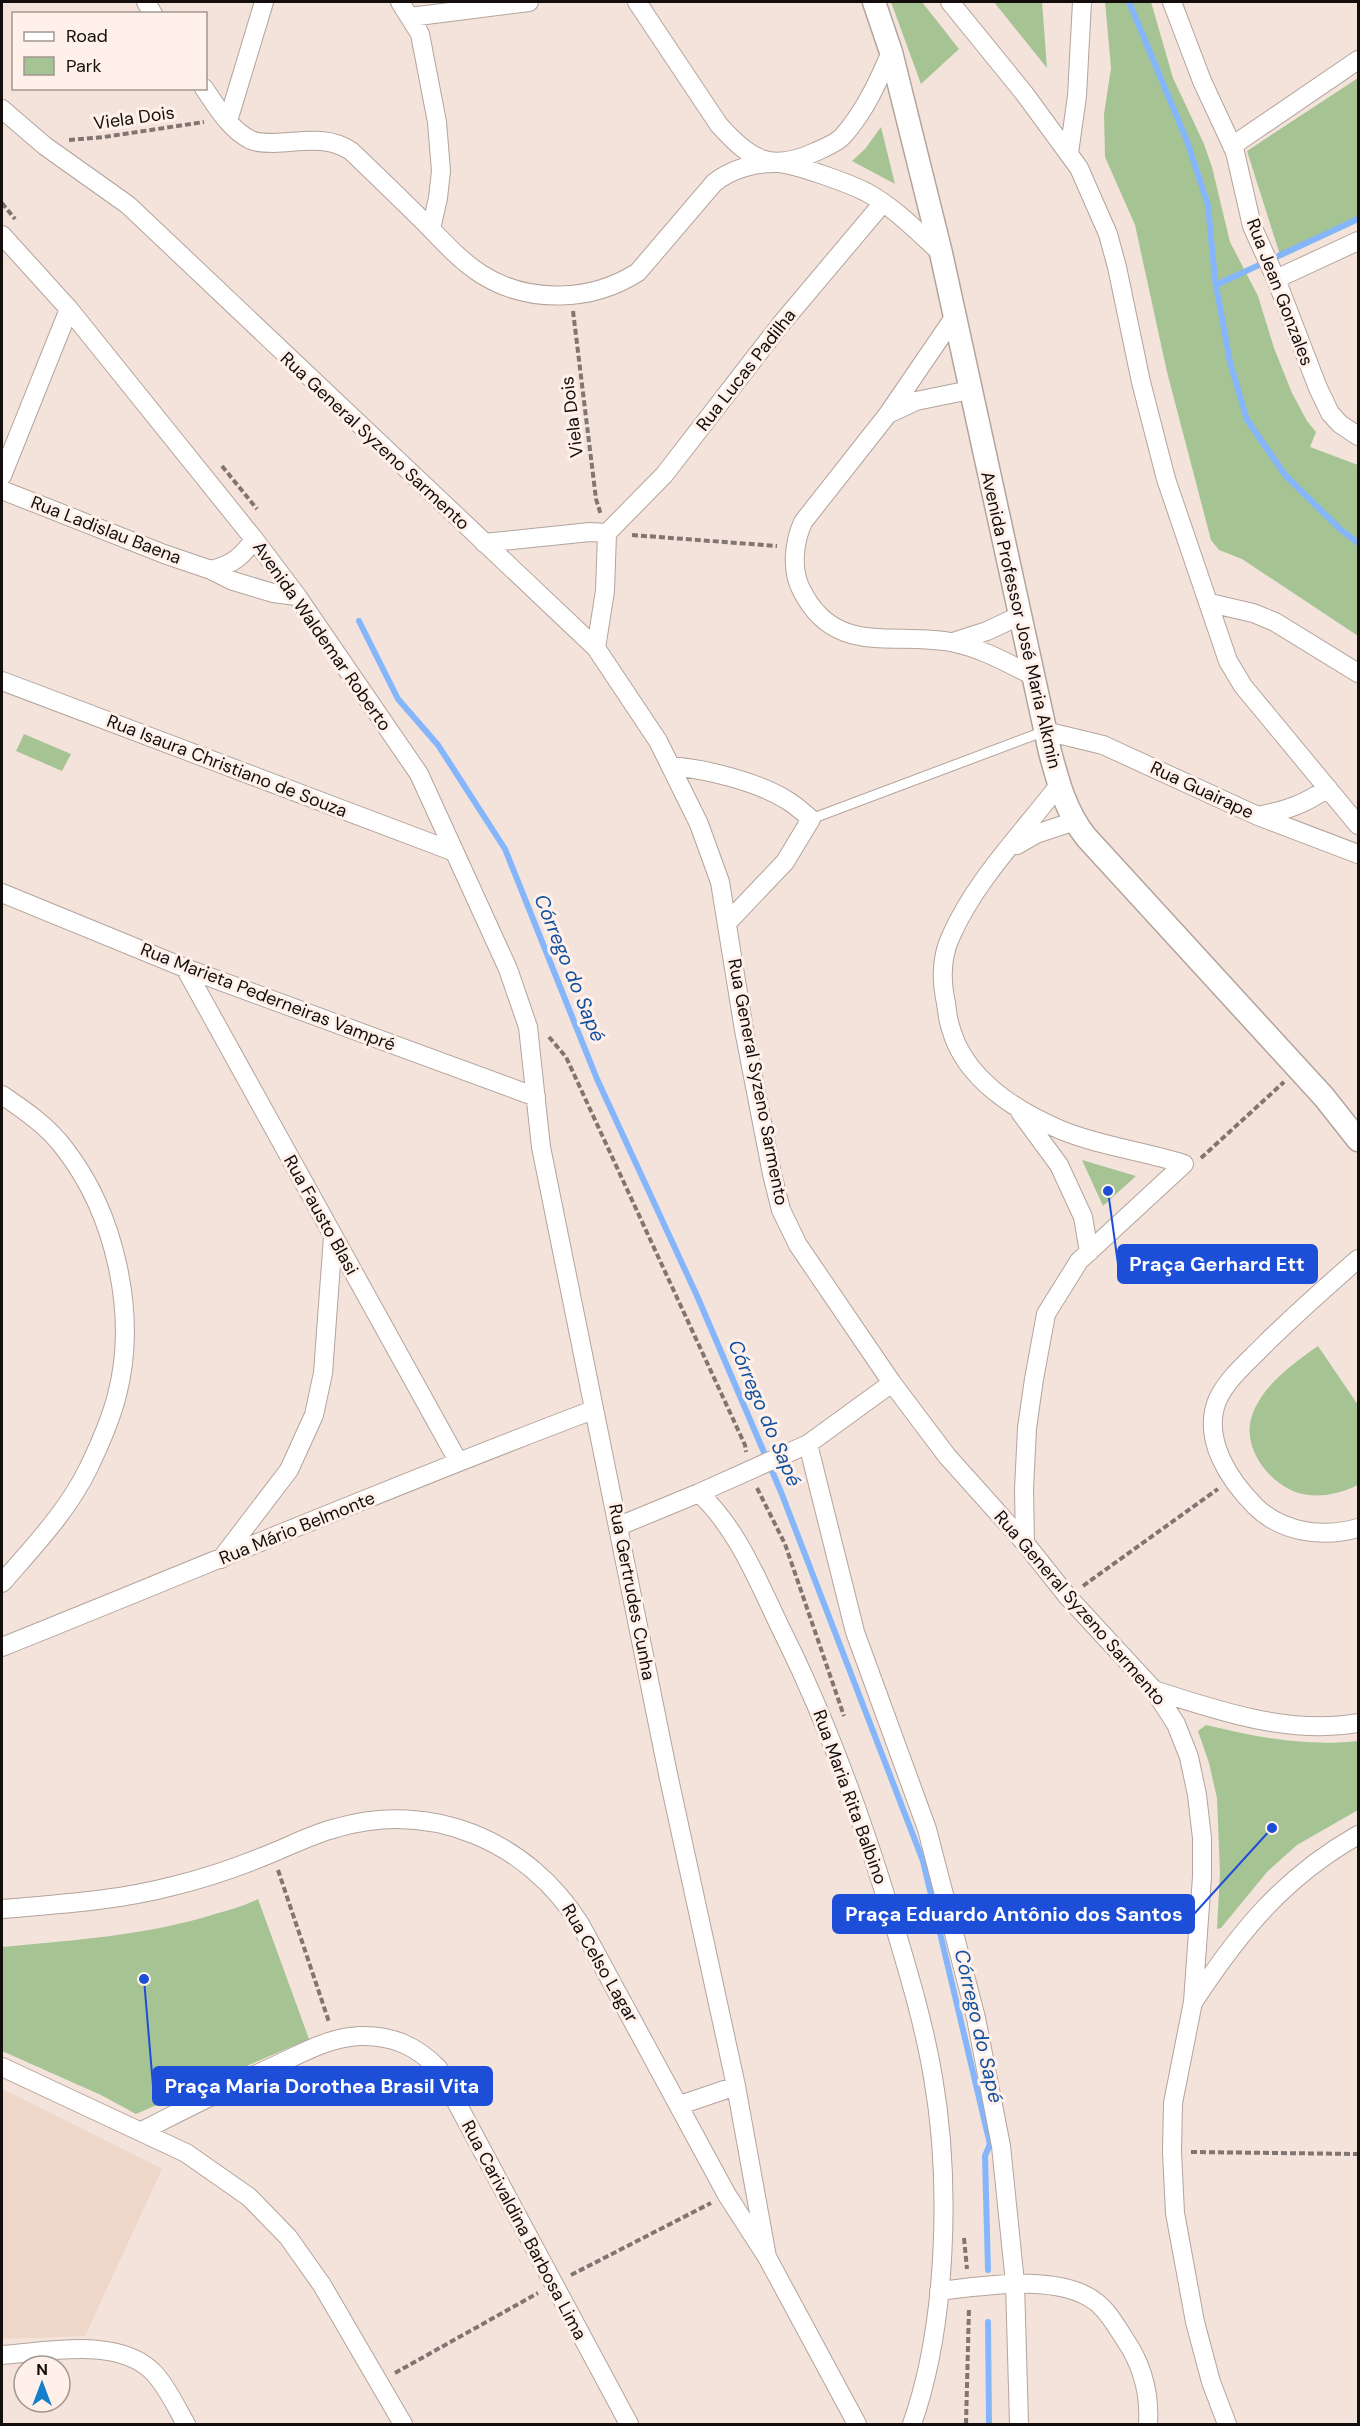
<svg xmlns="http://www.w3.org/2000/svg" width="1360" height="2426" font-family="'DM Sans',sans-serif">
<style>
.built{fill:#eed6c9}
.green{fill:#a6c394}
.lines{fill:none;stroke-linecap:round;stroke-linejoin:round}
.stream{stroke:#85b6fb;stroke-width:6}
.service-casing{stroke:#b3a49c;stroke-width:11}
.minor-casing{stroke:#b3a49c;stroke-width:20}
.tertiary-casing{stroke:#b3a49c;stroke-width:25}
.path{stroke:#807570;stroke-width:4;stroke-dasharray:6 3;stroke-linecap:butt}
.service{stroke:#fff;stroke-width:9}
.minor{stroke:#fff;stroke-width:18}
.tertiary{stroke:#fff;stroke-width:22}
.labels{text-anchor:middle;stroke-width:6;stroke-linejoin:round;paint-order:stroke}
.street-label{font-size:18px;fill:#130e0b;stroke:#fff1ea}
.water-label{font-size:20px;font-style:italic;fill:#10509f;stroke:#fff1ea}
.leader{fill:none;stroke:#1d4ed8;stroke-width:2}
.callout-dot{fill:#1d4ed8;stroke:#fff1ea;stroke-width:2}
.callout{fill:#1d4ed8;stroke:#1d4ed8;stroke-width:2}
.callout-label{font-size:20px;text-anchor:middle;font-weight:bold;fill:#fff}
</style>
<rect width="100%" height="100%" fill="#f4e3db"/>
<path class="built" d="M2,2089l160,80 -77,167 -83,3z"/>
<path class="green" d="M891,2h31l37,47 -38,35z
M994,2h48l5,66z
M1105,2h46l22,76 31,66 8,23 18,75 28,54 16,52 18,45 15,28 9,11 -6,15 48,18v171l-116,-77 -23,-9 -8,-10 -44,-168 -32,-147 -30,-68 -1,-43 7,-46z
M1358,78v144l-77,36 -34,-107z
M881,127l14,57 -43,-23 13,-12z
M24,734l47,20 -9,17 -46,-20z
M1082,1160l54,16 -33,30z
M1318,1346l40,59v80c-15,7 -32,12 -49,10 -31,-2 -64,-39 -59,-71 5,-33 42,-60 68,-78z
M1206,1725c50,12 101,22 152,16v69l-61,35 -30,27 -46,56 -4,1 3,-56 -3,-75 -8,-35 -11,-32z
M258,1899l51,140 -173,75 -35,-19 -99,-44v-104c71,-7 143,-11 213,-33 15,-4 29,-8 43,-15z"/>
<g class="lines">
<path class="stream" d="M1129,2l58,139 21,64 7,75 15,82 17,58 39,56 54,53 18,14
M1216,285l142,-66
M359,621l39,78 40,46 67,104 92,230 101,219 83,194 142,369 67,283 -5,12 3,114
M988,2322l1,102"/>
<g class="service-casing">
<path id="service" d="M811,819l234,-88"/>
</g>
<g class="minor-casing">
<path id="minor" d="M146,2l7,12
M400,2l20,32 17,88 4,49 -3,27 -7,31
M637,2l82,123c31,34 51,48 96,27 9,-4 22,-9 28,-16 22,-25 35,-54 48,-84
M950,2l74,91 55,75 29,66 9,33 24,115 25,97 62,182 15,25 115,139
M1172,2l30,79 33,71 17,74 24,53 42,109 12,25 10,11 18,12
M410,17l119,-15
M204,88c12,18 27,43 47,52 6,3 16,3 23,3 28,-1 52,-8 77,8 24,23 49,47 72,70 19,19 36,39 58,53 47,30 111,28 157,-2l76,-89c17,-14 42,-21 65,-20 19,2 69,20 87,29 28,15 52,40 75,61
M2,109l43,37 83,59 468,443 62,93 41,83 21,58 24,148 28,144 9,36 17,35 94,138 55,73 78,87 43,54 86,93 22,34 13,33 8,38 5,43v39l-9,125 -20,101 -1,49 3,61 20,109 16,60 16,42
M228,121l36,-119
M1232,146l126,-86
M1069,153l8,-57 5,-94
M2,235l67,74 185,230 43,57 122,178 89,195 20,58 13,120 127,627 68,312 31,171
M1276,279l82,-38
M955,316l-67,98 -85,108c-9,20 -12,47 -2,67 34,70 95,41 154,54 28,6 52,20 77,32
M888,414l28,-13 54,-11
M2,476l67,-167
M2,490l162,64 47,16 22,11 40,12 24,3
M484,543l106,-11 17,1
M211,570c21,-5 32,-14 43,-31
M1210,603l43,10 22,9 83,51
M953,642l34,-11 32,-15
M596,648l9,-57 2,-58 57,-58 117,-151 101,-120
M2,681l450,170
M1045,731l58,14 155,71 100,38
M671,766c34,3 84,15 114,33 9,5 18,13 26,20l-26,43 -57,60
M1258,816c29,-6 45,-11 70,-28
M1017,845l19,-11 39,-13
M2,893l183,75 351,129
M185,968l273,493
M2,1095c22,15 46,31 62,53 51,65 74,166 53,247 -6,24 -17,49 -28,72 -21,44 -56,80 -87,116
M1020,1112l39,53 24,52 6,35
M1358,1259c-31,27 -61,54 -91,83 -17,18 -40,36 -50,59 -15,39 13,80 39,106 27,26 68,31 102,21
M808,1444l47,188 72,197 49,189 25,128 14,137 4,141
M699,1493l109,-49 84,-61
M619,1526l80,-33c41,38 61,94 86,144 42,85 75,176 103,267 17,57 35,114 45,173 18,104 14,248 -21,347
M1025,1543l-1,-54 3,-61 7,-49 12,-65 33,-53 105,-97c-40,-13 -85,-18 -123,-34 -45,-19 -96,-51 -110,-101 -3,-8 -4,-18 -5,-26 -5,-23 -5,-46 5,-67 24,-55 72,-104 108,-151
M221,1559l68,-89 25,-55 9,-42 10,-136
M2,1647c197,-79 392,-162 591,-237
M1154,1690c64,21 136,45 204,33
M2,1909c57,-5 114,-8 171,-23 33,-8 68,-20 99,-33 22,-9 41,-19 64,-25 96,-28 192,13 244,96l147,271 40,62 90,167
M1194,2001c46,-70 90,-124 164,-166
M2,2067l184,86 63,44 39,40 34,48 81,139
M680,2105l56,-19
M142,2131c43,-22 85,-43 128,-63 28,-13 59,-31 90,-32 32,-1 56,10 78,32l191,356
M939,2291c44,-5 120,-18 157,11 12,9 20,24 28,36 18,26 26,55 24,86
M2,2355c45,-3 117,-19 152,18 14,15 22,34 32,51"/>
</g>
<g class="tertiary-casing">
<path id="tertiary" d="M874,2l17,50 50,201 109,499c8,30 16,60 36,85l238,260 34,43"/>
</g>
<path class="path" d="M69,140l35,-3 100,-15
M2,203l13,16
M573,311l23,188 5,16
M222,466l35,43
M632,535l145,11
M549,1037l17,20 179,388 1,7
M1201,1158l83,-76
M757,1488l28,56 59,172
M1083,1586l135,-97
M278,1870l51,152
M1191,2152l167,2
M964,2238l3,31
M571,2275l140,-72
M395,2373l143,-80
M966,2424l3,-117"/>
<use href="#service" class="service"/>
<use href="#minor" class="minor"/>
<use href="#tertiary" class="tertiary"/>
</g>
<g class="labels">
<g class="street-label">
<text transform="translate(134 118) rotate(-8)" y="6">Viela Dois</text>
<text transform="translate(1280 292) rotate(69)" y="6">Rua Jean Gonzales</text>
<text transform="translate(746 370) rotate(-52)" y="6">Rua Lucas Padilha</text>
<text transform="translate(572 417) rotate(-97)" y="6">Viela Dois</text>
<text transform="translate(375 441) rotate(43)" y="6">Rua General Syzeno Sarmento</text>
<text transform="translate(106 530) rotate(21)" y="6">Rua Ladislau Baena</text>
<text transform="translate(1021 620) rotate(77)" y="6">Avenida Professor José Maria Alkmin</text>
<text transform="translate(322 636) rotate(55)" y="6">Avenida Waldemar Roberto</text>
<text transform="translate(227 766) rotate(21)" y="6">Rua Isaura Christiano de Souza</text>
<text transform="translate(1202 790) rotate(25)" y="6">Rua Guairape</text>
<text transform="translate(268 997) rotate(21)" y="6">Rua Marieta Pederneiras Vampré</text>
<text transform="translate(758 1082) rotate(79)" y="6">Rua General Syzeno Sarmento</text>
<text transform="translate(321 1215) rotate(61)" y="6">Rua Fausto Blasi</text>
<text transform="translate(297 1528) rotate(-22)" y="6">Rua Mário Belmonte</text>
<text transform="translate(632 1592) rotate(79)" y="6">Rua Gertrudes Cunha</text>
<text transform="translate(1080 1608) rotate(49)" y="6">Rua General Syzeno Sarmento</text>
<text transform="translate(850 1797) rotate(70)" y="6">Rua Maria Rita Balbino</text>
<text transform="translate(600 1963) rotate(60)" y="6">Rua Celso Lagar</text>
<text transform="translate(524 2230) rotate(62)" y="6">Rua Carivaldina Barbosa Lima</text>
</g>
<g class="water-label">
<text transform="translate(570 968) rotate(68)" y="7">Córrego do Sapé</text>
<text transform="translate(765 1413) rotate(67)" y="7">Córrego do Sapé</text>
<text transform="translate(979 2026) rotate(77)" y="7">Córrego do Sapé</text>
</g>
</g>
<path class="leader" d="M1108 1191L1118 1264M1272 1828L1194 1914M144 1979L153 2086"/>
<g class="callout-dot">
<circle cx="1108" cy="1191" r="6"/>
<circle cx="1272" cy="1828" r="6"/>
<circle cx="144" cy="1979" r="6"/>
</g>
<g class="callout">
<rect x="1118" y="1245" width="199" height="38" rx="6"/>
<rect x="833" y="1895" width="361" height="38" rx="6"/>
<rect x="153" y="2067" width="339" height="38" rx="6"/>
</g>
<g class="callout-label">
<text x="1217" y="1271">Praça Gerhard Ett</text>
<text x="1014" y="1921">Praça Eduardo Antônio dos Santos</text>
<text x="322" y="2093">Praça Maria Dorothea Brasil Vita</text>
</g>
<rect width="1360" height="2426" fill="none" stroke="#130e0b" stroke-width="6"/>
<rect x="12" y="12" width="195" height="78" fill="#fff1ea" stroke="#a19691" stroke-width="1.5"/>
<rect x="24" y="32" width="30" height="9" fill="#ffffff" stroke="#a19691" stroke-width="1.5"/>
<text x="66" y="42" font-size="18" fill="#130e0b">Road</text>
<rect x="24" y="57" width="30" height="18" fill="#a6c394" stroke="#a19691" stroke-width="1.5"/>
<text x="66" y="72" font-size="18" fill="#130e0b">Park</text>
<g transform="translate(42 2384)"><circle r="28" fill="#fff1ea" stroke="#a19691" stroke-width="1.5"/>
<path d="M0-4.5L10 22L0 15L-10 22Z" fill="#157fca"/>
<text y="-9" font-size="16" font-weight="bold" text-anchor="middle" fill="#130e0b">N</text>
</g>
</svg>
